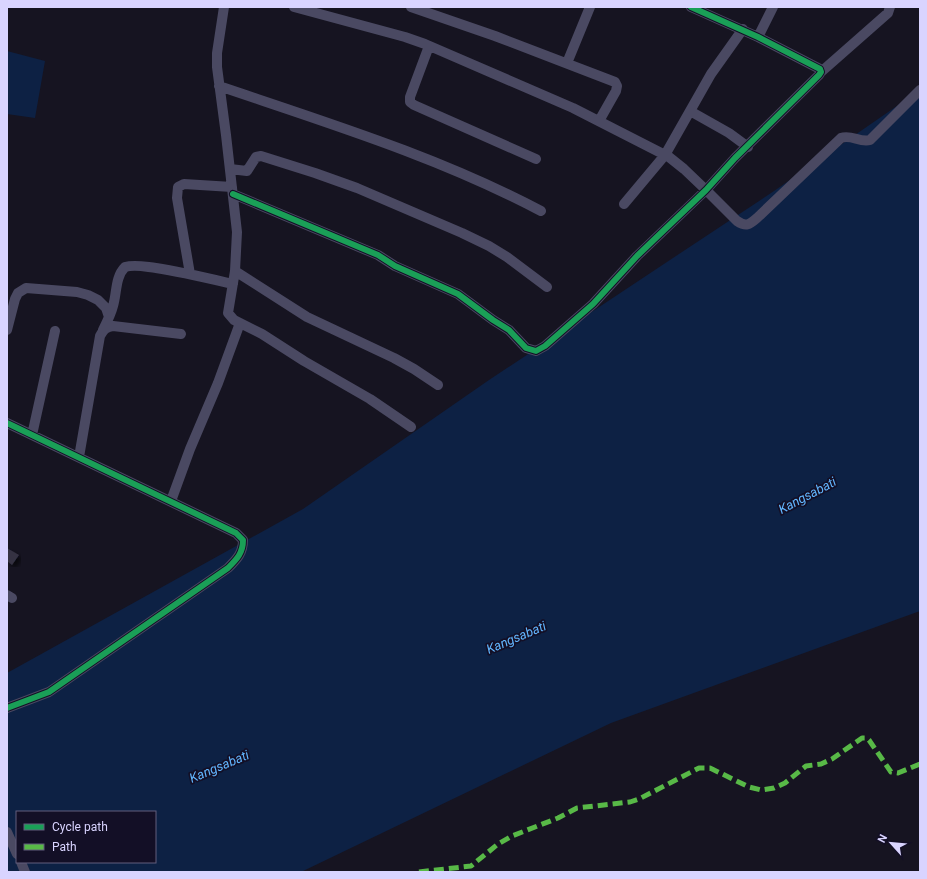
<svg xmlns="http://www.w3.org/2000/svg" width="927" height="879" font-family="Roboto,sans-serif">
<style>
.water{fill:#0d2144;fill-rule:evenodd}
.building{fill:#343243;filter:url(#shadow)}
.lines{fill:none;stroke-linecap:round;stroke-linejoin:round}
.minor{stroke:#4a4962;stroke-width:10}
.quiet{stroke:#58b947;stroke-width:5;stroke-dasharray:10 5;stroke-linecap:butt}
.cycleway-casing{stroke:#130f26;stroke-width:8}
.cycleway{stroke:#1a9f57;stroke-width:6}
.labels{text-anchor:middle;stroke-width:3.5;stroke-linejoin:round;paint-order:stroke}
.water-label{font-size:13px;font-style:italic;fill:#62b6ff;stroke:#130f26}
</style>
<defs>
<filter id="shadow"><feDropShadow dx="3.5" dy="3.5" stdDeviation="2" flood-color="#0009"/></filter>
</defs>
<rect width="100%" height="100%" fill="#161421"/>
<path class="water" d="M7,51l38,10 -10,57 -28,-4z
M920,90v521l-309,112 -310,149h-294v-199l296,-164 186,-129 285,-189zM17,812h138v50h-138z"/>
<path class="building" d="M7,548l12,7 -7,10 -5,-4z"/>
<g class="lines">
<path class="minor" d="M224,7l-7,46v14l9,68 11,97 -2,39 -7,42 6,7 28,14 42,27 66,38 41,28
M294,7l111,30 20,7 148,64 96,49 15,12 22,21 31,31c9,6 12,4 20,-3l84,-80c10,-4 19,5 29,2l50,-50
M411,7l84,29 120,46 2,4 -1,5 -17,30
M758,37l15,-30
M429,46l-19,51v5l4,3 122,54
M567,63l23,-56
M821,72l67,-59 2,-6
M219,86c109,37 220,71 322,125
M690,111l39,22 19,14
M230,169l17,2 9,-14 5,-1 54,17 42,15 105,45 27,13 18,11 40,30
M233,194l145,61 17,11 63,28 35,26 16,10 17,18 10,3 9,-5 48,-42 44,-48 69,-66 29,-32 84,-83 2,-3 -1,-3 -62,-32 -67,-30
M624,204l41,-49 46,-81 32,-45
M235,271l72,46 87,41 20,11 24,16
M190,274l-13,-76 1,-11 6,-3 48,3
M7,330l8,-31 3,-6 8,-5 51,4 11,3 10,5 8,8 3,9
M103,330c4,-8 8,-16 10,-24 4,-13 2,-29 12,-39 10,-3 21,0 31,1 26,4 51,10 77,16
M7,423l229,110 7,7c0,13 -6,19 -15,28l-179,124 -42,16
M32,435l23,-104
M79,457l21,-121c4,-7 6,-9 13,-10l68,8
M171,501l19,-52 28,-66 22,-60
M7,595l5,3
M7,832l10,22
M21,862l4,10"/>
<path class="quiet" d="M419,872l52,-6 27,-22 14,-8 46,-18 19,-10 53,-6 9,-3 60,-31h11l39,19 12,3 13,-2 11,-5 21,-17 15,-2 11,-5 30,-21h5l2,2 22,32 7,1 22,-9"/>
<g class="cycleway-casing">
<path id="cycleway" d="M233,194l145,61 17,11 63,28 35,26 16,10 17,18 10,3 9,-5 48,-42 44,-48 69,-66 29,-32 84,-83 2,-3 -1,-3 -62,-32 -67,-30
M7,423l229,110 7,7c0,13 -6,19 -15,28l-179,124 -42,16"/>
</g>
<use href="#cycleway" class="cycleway"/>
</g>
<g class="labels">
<g class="water-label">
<text transform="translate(807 495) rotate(-28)" y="5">Kangsabati</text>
<text transform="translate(516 637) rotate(-23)" y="5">Kangsabati</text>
<text transform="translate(219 766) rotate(-23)" y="5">Kangsabati</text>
</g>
</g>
<rect width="927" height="879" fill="none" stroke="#d9d4ff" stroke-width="16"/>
<rect x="16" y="811" width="140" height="52" fill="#130f26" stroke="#625e7d"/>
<rect x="24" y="824" width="20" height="6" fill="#1a9f57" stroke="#625e7d"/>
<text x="52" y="831" font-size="12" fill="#d9d4ff">Cycle path</text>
<rect x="24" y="844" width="20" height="6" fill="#58b947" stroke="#625e7d"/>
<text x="52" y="851" font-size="12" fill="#d9d4ff">Path</text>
<g transform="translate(891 843) rotate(297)" stroke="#130f26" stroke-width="3" paint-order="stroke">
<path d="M0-3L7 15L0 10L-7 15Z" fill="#d9d4ff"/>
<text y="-6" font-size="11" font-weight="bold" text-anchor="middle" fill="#d9d4ff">N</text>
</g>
</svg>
